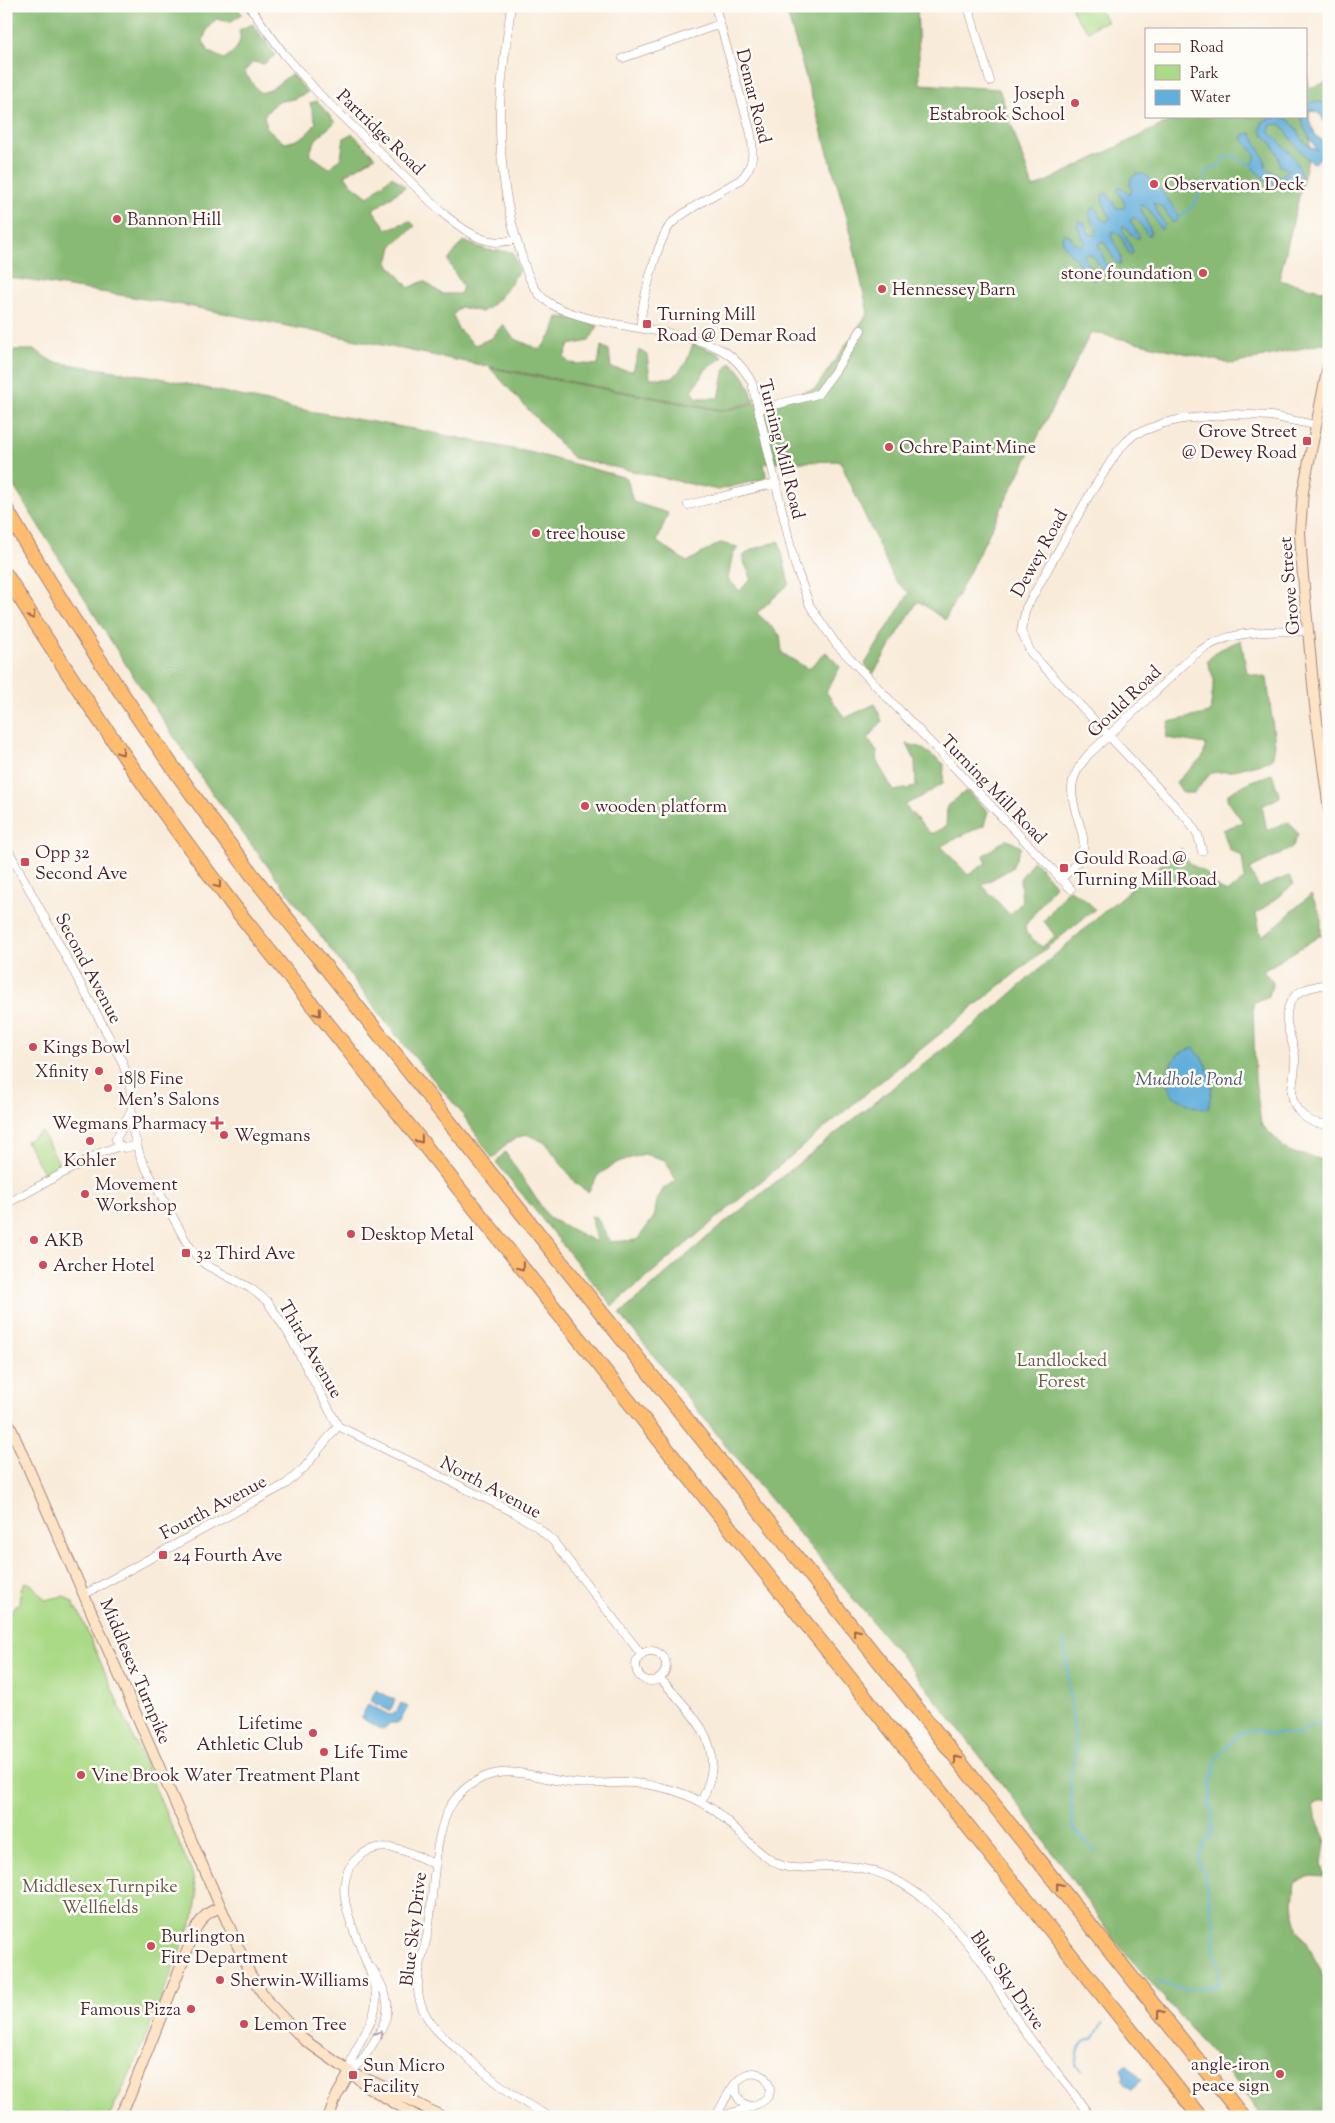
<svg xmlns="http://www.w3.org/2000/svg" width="1335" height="2123" font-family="'Sorts Mill Goudy',serif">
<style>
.green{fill:#abda87;stroke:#7a7c59}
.forest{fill:#88ba74;stroke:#696c50}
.water{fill:#63afdc;stroke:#566784}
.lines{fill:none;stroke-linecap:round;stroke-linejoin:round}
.stream{stroke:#63afdc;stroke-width:2}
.street-casing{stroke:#a28582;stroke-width:9}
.secondary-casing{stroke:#a28582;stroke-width:12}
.highway-casing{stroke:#a28582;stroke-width:16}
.street{stroke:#fff;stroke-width:8}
.secondary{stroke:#fee4c6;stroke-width:10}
.highway{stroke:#fdbc70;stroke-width:14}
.oneway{stroke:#9b664a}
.oneway2{stroke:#ae9aa0}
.poi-dot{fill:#d1495b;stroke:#fdfcf7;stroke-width:2}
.labels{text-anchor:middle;stroke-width:5;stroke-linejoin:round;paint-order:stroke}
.poi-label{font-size:18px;fill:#4a1f2b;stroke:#fdfcf7;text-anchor:start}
.street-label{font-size:18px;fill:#4a1f2b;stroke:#fdfcf7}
.park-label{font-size:18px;fill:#675747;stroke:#fdfcf7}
.water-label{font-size:19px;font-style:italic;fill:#545972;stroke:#fdfcf7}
</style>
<rect width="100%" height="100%" fill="#fdfcf7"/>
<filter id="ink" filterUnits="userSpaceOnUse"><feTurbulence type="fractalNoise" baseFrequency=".02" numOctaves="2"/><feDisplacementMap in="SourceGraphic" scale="10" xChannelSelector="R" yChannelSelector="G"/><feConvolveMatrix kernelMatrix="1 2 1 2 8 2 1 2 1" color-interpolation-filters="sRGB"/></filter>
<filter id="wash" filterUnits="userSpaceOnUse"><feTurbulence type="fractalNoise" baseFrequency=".0096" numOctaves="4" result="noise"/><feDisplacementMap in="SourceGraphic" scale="20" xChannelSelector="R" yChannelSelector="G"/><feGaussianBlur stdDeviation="1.12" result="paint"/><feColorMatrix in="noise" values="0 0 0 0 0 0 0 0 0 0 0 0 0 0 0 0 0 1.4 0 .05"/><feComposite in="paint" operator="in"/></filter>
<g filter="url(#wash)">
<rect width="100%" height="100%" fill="#f9ebd9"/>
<path class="green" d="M1071,6h26l11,16 -9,2 -11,7 -11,-12z
M42,1132l19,35 -16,8 -19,-34z
M25,1582l6,2 14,16 19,-4 9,7 2,7 2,-2 115,265 5,23 -3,21 -62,153 -23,47h-103v-477l2,-2c-3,-18 -4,-23 11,-35l2,-14z"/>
<path class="forest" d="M6,6h230l6,8 -12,8 -14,-3 -9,10 -4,12 6,11 15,7c11,-8 19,-14 15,-29l14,-6 22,31 -11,9 -11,-2 -9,10 16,21 10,-3 21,-16 17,18 -15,7 -17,3 -12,14 3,12 17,15c15,-2 24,-8 32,-20l-6,-20 7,-2 18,21 -19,17 -7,15 20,14 12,-10 3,-20 9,-4 22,23 -30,18 6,9 17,13 24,-21 13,11 -32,23 14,19 23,-8 5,5 -23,20 -4,17 21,25 15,-7 18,13h18l3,-7 -15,-26 15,-20 24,9 26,2 6,18c-10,17 -20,32 -37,42l-22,-5 -7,8 5,14 17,16 17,-7 11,-14 10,14 27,12 13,-17 5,-16 19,2 21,7 -9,15 -20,4 -5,12 5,6 29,2 3,-19 8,4 2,18 22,3 6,-21 8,5 3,23h23l13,-15 7,-19 25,9 5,4 -17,12 -14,22 5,7h22l6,-29 6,-7c13,12 18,22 23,40l-31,8 -232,-43 -308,-62 -177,-28z
M785,6h132l3,78 79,5 34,99 147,-72h126l1,-63 1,35 21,-6v31l-20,-2 1,40 -31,129 50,12v35l-4,16 -92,21 -142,-32 -146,288 -27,-19 -45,73 -8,-10 44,-71 -15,-14 -54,-118 -76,2 2,13 -3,3 -45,11 -145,-32 -83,-90 233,43 92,-22 53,-76 -20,-92z
M6,350h29l18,12 103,15 142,32 121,21 114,23 94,25 6,24 35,11 -11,29 30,20 33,-19 18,4 -6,10 -4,22 12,12 11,-13 -9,-21 9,-7 28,-9 10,43 -32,29 23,22 2,18 26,16 18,-17 14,15 -14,25 19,26 30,-14 7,17 -14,18 9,13 1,12 16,27 22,-4 -1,-27 -8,-16 13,3 24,17 -1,19 -18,12 -21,10 27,29 15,-8 1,-20 19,-15 22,20 -4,14 -43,21 27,29 18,-12 -2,-8 22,-16 15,8 -9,21 -30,17 28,30 12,-13 -2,-23 14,-19 21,25 -30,41 1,7 16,14 13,-11 -11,-15 24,-32 17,10 10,10 -237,191 -246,206 -116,-144 9,-10 44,66 47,24 -5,-26 5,1 15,25 26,-2 17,-23 3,-16 6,-12 13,-9 -11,-20 -21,-6 -26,8 -20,13 -10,17 -12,-8 -30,-41 -20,-9 -19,9 -14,16 -32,-47 -67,-79 -187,-247 -79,-118 -110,-175 -12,-19z
M1241,640l6,33 20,5 8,67 -3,15 -41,11 -20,2 -17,20h-11l-7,-11 27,-25 3,-13 -40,-6 3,-16 41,-9 4,-34 -7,-18 10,-10z
M1272,774l8,23 -18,9 5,25 22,-9 9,12 -6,14 -43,21 10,19 30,-12 5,8 -38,30 5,22c19,-10 32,-28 50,-41l10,20v20l-58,36 10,11 -4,14 -16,7 2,76 6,45 28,28 40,9v640l-10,1 -7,5 14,31 -4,25 3,13 -13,-1 -17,9 -2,19 5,25 31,57v132h-66l-38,-48 -108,-126 -93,-131 -118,-150 -156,-187 -130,-161 91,-80 190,-153 79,-60 134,-118 67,-55 8,15 18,11 11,14 10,4 17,-13 -3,-23 -13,-7 -6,-19 20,-8 -16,-22 1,-6 23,-13z"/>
<path class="water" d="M1313,102h8l8,7v24l-8,-18 -10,-6 -5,4 10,23 10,7 1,9 -11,10 -4,1 -15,-16 -16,-23 -10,1 -2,6c13,14 32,28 32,48l-7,11c-15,-3 -35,-11 -43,-25l4,-5v-5l-13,-17 3,-4 6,-1c5,13 14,21 15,35l15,9 8,-7 -9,-4c-2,-15 -8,-23 -19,-34l1,-10c38,-19 29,20 55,28l-13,-22 -3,-12h5v-11z
M1137,174h7c13,10 29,29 35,44l-6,5 -10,-16 -10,-4 12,22 -4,5 -11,-19 -8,-7 -2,3 11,25 -2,4c-6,-6 -8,-13 -14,-19l-5,3 10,18h-4l-13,-13 -1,3c3,9 9,15 11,25l-3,2 -10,-20 -7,-4 -2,2c1,12 14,20 9,32 -8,-5 -10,-17 -18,-24l-4,3 12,29h-5l-11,-16 -6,-4 -5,4 11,14 3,8 -5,1 -29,-36 -1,-7 3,-4 5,3 4,7 8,3 3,-4 -8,-16 2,-6 5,3 5,11 7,1 1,-7 -5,-6 -3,-9 5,-7 4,5 2,7 7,4 3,-5 -7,-14 -1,-8 5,-2 10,15h7l1,-4 -8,-14 2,-4 10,8 3,-4 -2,-5 1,-7z
M1194,1048l12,16 7,19 -5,26 -16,-3 -19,-10 -7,-19c6,-17 10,-25 28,-29z
M376,1690l19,10 -5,11 -20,-10z
M401,1703l7,4 -9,16h-9l-5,5 -4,1 -20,-11 7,-14 21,11 8,-4z
M1125,2065h3l14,15 -11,10 -9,-10 1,-6 -2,-5z"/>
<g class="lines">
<path class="stream" d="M1179,218c23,-17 19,-23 27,-47l12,-4 8,-11 10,1 17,9
M1064,1641l12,109 -6,28 3,50 22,23
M1156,1980c21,11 41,12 63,4v-16l-5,-17v-27l-7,-31 -2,-17 -6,-12v-11l8,-16 5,-1v-27l-4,-2 4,-12 -1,-13 3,-8 1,-14 25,-27 16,-3 18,5 6,-2 17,2 32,-18
M1081,2071l-5,-5 3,-18 5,-6 10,-4 8,-15
M59,2117l7,-4 17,4"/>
</g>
</g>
<g filter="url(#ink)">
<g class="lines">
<g class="street-casing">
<path id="street" d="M249,6l35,48 36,41 126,121c20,16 43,33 70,23
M511,6c-4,34 -10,68 -11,102 -1,49 5,99 21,146 5,17 11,37 27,48 27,19 90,25 124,32 37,9 61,13 80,49l43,182 15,41 26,38 235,245
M968,6l22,75
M623,58l97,-34
M641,327c-1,-20 17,-88 30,-103 12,-13 52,-34 69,-44 15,-14 14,-32 10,-50l-35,-124
M759,409l59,-15 17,-23 26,-41
M688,505l88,-22
M6,846l116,215 8,24 3,47 8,27 45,82 12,17 8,7 44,23 17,13 20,30 51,95 177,87 21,13 17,15 88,113
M1202,851l-4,-16 -10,-15 -157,-167 -10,-22 5,-23 64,-114 27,-42 10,-11 8,-7 29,-11 19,-4 50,-5 38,2 44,9
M1060,879c44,-32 13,-51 12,-89 0,-14 8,-25 16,-35l106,-100c34,-27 74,-23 115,-24
M1329,983c-11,4 -27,4 -35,14 -16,20 -1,39 1,59 1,11 -2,23 -3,34 -1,21 18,36 37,34
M131,1111l-15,28 2,5 7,4 8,-2 3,-5
M6,1204l94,-51 20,-7
M85,1594l201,-110 18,-16 34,-42
M636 1666a15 15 0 1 1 30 0a15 15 0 1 1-30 0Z
M660,1678c23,27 58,56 51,95 -1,10 -6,20 -10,29
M350,2072c1,-27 27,-46 26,-75 -3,-42 -59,-109 -15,-142 24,-18 52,-1 75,10
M350,2072c10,-7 15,-16 22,-27 21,-32 20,-44 0,-77
M736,2085c-1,11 4,20 16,21
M550,2117c-34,-17 -62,-41 -90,-66 -12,-10 -25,-20 -33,-34 -6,-10 -10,-22 -9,-34 0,-17 7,-34 10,-52 6,-36 5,-88 20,-121 8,-15 19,-25 34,-32 31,-14 60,2 92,5 20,2 39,-1 59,0 27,2 55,10 78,25 24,16 47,50 72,58 15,5 31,0 47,0 34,-2 65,10 92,31 21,17 46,44 60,65 15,23 27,48 44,71 20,28 45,54 64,84
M716,2117c9,-17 24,-56 48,-40 23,29 -28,31 -42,40"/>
</g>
<g class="secondary-casing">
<path id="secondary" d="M1329,361l-26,130 -3,41 2,33 13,141 14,104
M6,1417l244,557 19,29 34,36 47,33 18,15 50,30
M360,2076l35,16 48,25
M119,2117l10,-19 67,-170c7,-11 11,-16 23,-20
M329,2117l7,-20 14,-25"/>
</g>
<g class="highway-casing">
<path id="highway" d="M6,509c74,128 158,250 247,367l990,1241
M6,575c72,117 149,229 233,338l961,1204"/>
</g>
<use href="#street" class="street"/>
<use href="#secondary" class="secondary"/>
<use href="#highway" class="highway"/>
</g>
<defs><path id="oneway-chevron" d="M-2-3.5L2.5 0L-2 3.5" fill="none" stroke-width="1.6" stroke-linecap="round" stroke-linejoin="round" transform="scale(1.25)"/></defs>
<g class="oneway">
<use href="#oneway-chevron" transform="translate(32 616) rotate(58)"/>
<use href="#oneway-chevron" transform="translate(121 752) rotate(55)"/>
<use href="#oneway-chevron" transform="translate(218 885) rotate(53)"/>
<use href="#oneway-chevron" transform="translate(318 1013) rotate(51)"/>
<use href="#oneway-chevron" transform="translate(420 1140) rotate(51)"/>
<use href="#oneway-chevron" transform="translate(521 1267) rotate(51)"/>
<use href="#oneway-chevron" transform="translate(856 1632) rotate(-129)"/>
<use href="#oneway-chevron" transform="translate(957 1759) rotate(-129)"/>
<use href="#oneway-chevron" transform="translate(1059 1886) rotate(-129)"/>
<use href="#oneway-chevron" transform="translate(1160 2013) rotate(-129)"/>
</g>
<use class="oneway2" href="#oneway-chevron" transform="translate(379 2034) rotate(-59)"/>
</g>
<g class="poi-dot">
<circle cx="1075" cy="103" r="5"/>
<circle cx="1154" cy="184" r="5"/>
<circle cx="117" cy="219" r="5"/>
<circle cx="1203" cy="273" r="5"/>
<circle cx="882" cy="289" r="5"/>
<rect x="642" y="319" width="10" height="10" rx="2.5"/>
<rect x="1302" y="436" width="10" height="10" rx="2.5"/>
<circle cx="889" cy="447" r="5"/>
<circle cx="536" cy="533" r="5"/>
<circle cx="585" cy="806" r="5"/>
<rect x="20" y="857" width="10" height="10" rx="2.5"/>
<rect x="1059" y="863" width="10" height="10" rx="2.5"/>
<circle cx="33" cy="1047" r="5"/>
<circle cx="99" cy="1071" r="5"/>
<circle cx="108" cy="1088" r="5"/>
<path d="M214.5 1115.5h5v5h5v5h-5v5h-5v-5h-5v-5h5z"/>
<circle cx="224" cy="1135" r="5"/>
<circle cx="90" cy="1141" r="5"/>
<circle cx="85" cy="1194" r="5"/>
<circle cx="351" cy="1234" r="5"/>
<circle cx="34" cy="1240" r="5"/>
<rect x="181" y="1248" width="10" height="10" rx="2.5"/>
<circle cx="43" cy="1265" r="5"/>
<rect x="158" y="1550" width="10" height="10" rx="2.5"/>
<circle cx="313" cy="1733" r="5"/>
<circle cx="324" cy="1752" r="5"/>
<circle cx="81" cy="1775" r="5"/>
<circle cx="151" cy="1946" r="5"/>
<circle cx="220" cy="1980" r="5"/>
<circle cx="191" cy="2009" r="5"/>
<circle cx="244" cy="2024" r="5"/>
<circle cx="1280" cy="2074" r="5"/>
<rect x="348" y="2070" width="10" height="10" rx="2.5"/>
</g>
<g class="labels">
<g class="poi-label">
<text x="1065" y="99" text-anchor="end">Joseph<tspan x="1065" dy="21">Estabrook School</tspan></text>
<text x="1164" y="190">Observation Deck</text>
<text x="127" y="225">Bannon Hill</text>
<text x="1193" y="279" text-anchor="end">stone foundation</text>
<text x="892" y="295">Hennessey Barn</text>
<text x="657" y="320">Turning Mill<tspan x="657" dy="21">Road @ Demar Road</tspan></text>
<text x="1297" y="437" text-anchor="end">Grove Street<tspan x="1297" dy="21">@ Dewey Road</tspan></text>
<text x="899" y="453">Ochre Paint Mine</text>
<text x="546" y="539">tree house</text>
<text x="595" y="812">wooden platform</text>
<text x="35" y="858">Opp 32<tspan x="35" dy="21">Second Ave</tspan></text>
<text x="1074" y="864">Gould Road @<tspan x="1074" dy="21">Turning Mill Road</tspan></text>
<text x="43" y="1053">Kings Bowl</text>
<text x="89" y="1077" text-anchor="end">Xfinity</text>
<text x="118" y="1084">18|8 Fine<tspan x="118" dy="21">Men's Salons</tspan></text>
<text x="207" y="1129" text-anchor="end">Wegmans Pharmacy</text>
<text x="234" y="1141">Wegmans</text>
<text x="90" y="1166" text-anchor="middle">Kohler</text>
<text x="95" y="1190">Movement<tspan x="95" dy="21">Workshop</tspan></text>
<text x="361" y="1240">Desktop Metal</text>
<text x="44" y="1246">AKB</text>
<text x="196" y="1259">32 Third Ave</text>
<text x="53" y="1271">Archer Hotel</text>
<text x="173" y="1561">24 Fourth Ave</text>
<text x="303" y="1729" text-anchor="end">Lifetime<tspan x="303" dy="21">Athletic Club</tspan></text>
<text x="334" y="1758">Life Time</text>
<text x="91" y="1781">Vine Brook Water Treatment Plant</text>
<text x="161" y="1942">Burlington<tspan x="161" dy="21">Fire Department</tspan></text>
<text x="230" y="1986">Sherwin-Williams</text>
<text x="181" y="2015" text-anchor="end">Famous Pizza</text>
<text x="254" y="2030">Lemon Tree</text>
<text x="1270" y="2070" text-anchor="end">angle-iron<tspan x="1270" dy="21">peace sign</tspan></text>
<text x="363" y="2071">Sun Micro<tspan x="363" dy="21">Facility</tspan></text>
</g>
<g class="street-label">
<text transform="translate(754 96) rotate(76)" y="6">Demar Road</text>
<text transform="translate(381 132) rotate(44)" y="6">Partridge Road</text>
<text transform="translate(782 449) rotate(76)" y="6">Turning Mill Road</text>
<text transform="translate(1039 553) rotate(-61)" y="6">Dewey Road</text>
<text transform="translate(1289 586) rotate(-95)" y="6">Grove Street</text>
<text transform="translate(1124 701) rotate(-44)" y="6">Gould Road</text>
<text transform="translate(994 789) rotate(46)" y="6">Turning Mill Road</text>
<text transform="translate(89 968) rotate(62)" y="6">Second Avenue</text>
<text transform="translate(311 1349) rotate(60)" y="6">Third Avenue</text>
<text transform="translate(491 1487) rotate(28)" y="6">North Avenue</text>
<text transform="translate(213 1507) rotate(-28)" y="6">Fourth Avenue</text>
<text transform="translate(136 1671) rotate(67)" y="6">Middlesex Turnpike</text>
<text transform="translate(413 1929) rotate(-83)" y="6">Blue Sky Drive</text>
<text transform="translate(1008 1980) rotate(55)" y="6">Blue Sky Drive</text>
</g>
<g class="park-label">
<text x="1062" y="1366">Landlocked<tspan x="1062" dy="21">Forest</tspan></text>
<text x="100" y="1892">Middlesex Turnpike<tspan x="100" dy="21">Wellfields</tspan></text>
</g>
<g class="water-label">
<text x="1189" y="1085">Mudhole Pond</text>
</g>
</g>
<rect width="1335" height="2123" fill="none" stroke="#fdfcf7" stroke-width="25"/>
<rect x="1145" y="28" width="162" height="90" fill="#fdfcf7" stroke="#b5a4a5"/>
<rect x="1155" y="44" width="25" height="8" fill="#fee4c6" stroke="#b5a4a5"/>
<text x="1190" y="52" font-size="15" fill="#4a1f2b">Road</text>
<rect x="1155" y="65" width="25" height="15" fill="#abda87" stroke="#b5a4a5"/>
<text x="1190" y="78" font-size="15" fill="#4a1f2b">Park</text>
<rect x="1155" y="90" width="25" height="15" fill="#63afdc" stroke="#b5a4a5"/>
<text x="1190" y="102" font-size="15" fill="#4a1f2b">Water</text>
</svg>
